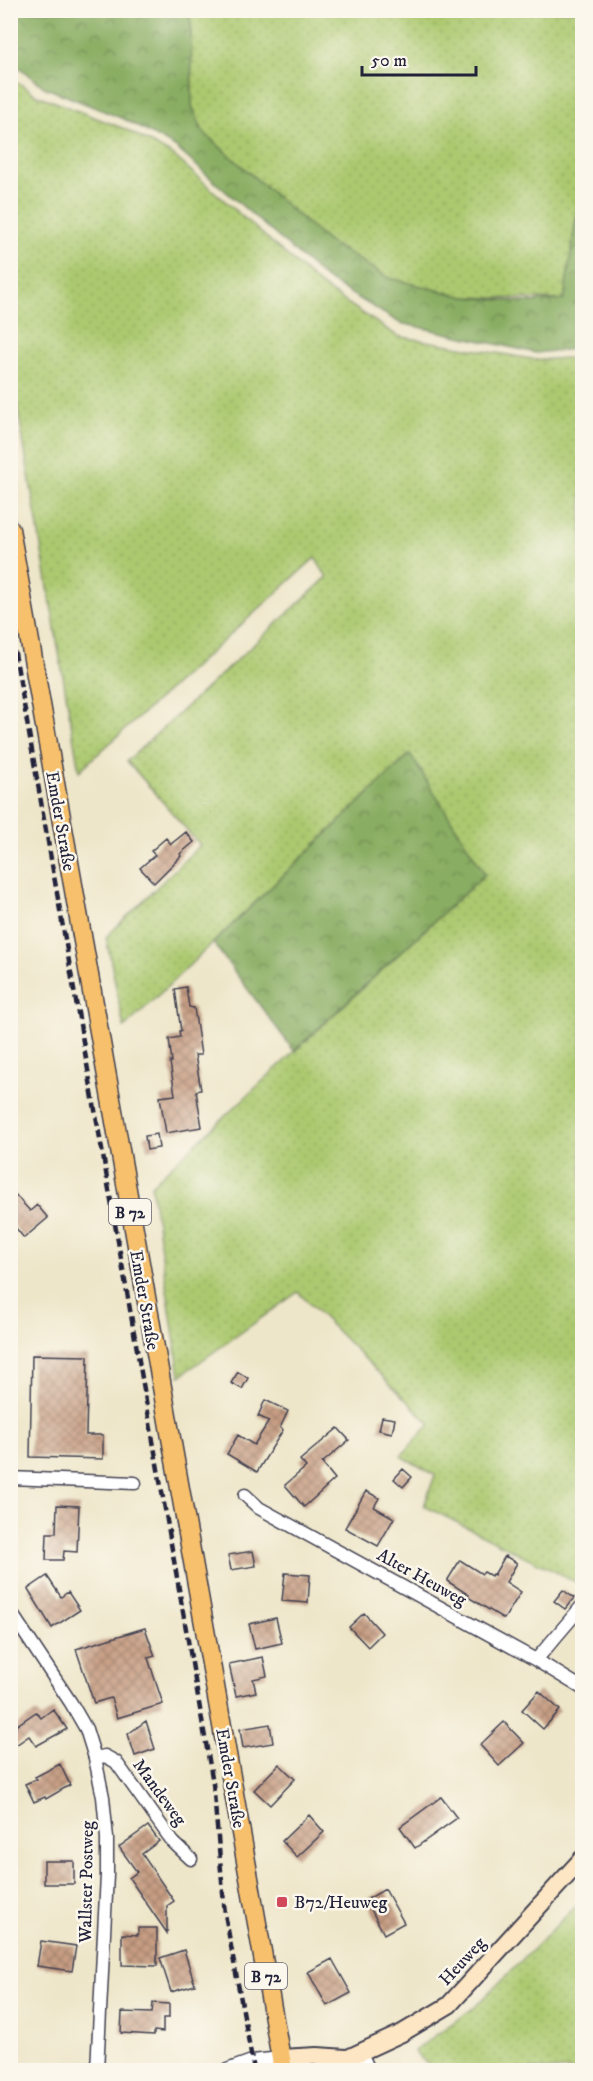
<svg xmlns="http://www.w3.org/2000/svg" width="593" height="2081" font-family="'IM FELL DW Pica',serif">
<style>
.grass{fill:url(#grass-dots);stroke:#677655;stroke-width:1.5}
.forest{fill:url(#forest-crowns);stroke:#56684e;stroke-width:1.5}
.building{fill:url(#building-cross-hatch)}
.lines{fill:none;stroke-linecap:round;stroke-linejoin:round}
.street-casing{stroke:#413f50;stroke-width:15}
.secondary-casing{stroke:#413f50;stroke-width:20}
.primary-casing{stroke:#413f50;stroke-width:21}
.street{stroke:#fff;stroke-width:12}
.secondary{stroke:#fce6c4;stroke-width:16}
.primary{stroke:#f7c06c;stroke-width:18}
.rail{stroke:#22223b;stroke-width:4.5;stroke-dasharray:9 4.5;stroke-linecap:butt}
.poi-dot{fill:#d1495b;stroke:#fbf7ec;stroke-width:2}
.labels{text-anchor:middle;stroke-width:5;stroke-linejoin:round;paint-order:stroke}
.shield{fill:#fbf7ec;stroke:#636270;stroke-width:1.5}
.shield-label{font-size:16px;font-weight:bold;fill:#22223b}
.street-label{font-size:18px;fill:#22223b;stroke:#fbf7ec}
.poi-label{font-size:18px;fill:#22223b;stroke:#fbf7ec;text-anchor:start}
</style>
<defs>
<pattern id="grass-dots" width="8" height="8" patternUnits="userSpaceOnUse" patternTransform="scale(1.5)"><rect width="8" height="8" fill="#acc96f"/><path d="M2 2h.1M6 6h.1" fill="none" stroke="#94ac61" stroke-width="1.8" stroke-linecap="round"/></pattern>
<pattern id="forest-crowns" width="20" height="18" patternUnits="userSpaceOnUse" patternTransform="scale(1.5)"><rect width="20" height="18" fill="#89ad62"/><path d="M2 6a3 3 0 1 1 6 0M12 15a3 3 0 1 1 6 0" fill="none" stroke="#708c52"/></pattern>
<pattern id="building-cross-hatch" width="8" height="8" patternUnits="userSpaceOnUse" patternTransform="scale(1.5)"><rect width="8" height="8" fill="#c79d83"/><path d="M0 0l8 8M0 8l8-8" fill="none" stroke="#a1806c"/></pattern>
</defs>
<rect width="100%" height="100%" fill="#fbf7ec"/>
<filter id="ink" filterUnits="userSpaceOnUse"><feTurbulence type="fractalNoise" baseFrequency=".0167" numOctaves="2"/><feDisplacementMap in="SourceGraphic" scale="12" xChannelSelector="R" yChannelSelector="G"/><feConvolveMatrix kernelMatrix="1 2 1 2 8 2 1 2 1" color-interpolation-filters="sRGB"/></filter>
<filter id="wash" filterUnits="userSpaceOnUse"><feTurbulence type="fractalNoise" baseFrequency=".008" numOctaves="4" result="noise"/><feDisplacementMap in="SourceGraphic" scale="24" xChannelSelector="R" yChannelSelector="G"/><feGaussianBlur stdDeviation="1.35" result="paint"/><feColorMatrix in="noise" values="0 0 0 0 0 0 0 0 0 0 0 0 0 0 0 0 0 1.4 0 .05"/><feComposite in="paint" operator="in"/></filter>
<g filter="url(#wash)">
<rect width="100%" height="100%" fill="#eee6c9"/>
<path class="grass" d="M188,11h394v167l-18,122 -99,-3 -76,-19 -62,-37 -124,-109 -11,-26 -1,-83z
M10,77l27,18 88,34 48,26 147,130 77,51 140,24 45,-3v1228l-158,-79 11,-31 -34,-19 29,-32 -132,-132 -118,84 -29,-191 334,-311 -75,-120 -286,274 -18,-91 94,-92 -73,-84 200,-184 -12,-19 -236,213 -68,-402z
M582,1900v170h-149l-19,-19 62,-45z"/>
<path class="forest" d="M10,11h178l3,11 1,84 11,26 124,109 62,37 76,19 61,5 38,-2 18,-122v170l-46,5 -136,-30 -74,-44 -151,-132 -49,-27 -82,-33 -33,-26z
M410,754l75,120 -191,177 -81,-108z"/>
<g id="blocks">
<path class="building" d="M186,832l8,10 -14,12 1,2 -27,27 -14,-15 15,-13 -4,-4 15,-13 5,6z
M186,987l3,20 5,1 7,47h-6l6,35 -5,1 6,36 -36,6 -6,-36 15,-2 -5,-33h2l-3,-23 11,-2 -1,-6h2l-6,-42z
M157,1134l2,14 -12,2 -2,-14z
M10,1189l20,22 7,-6 11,13 -24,20 -14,-17z
M32,1355l56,1 -2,79h17v24l-73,-2z
M238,1372l10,6 -6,11 -11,-6z
M265,1400l23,11 -8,17 3,2 -26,42 -30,-18 11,-19 16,10 15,-24 -11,-5z
M382,1417l13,2 -3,14 -13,-3z
M338,1428l11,12 -27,23 13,16 -31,28 -19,-22 21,-18 -6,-7z
M403,1469l9,8 -9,10 -9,-8z
M366,1491l13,7 -5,9 20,11 -16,28 -33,-18z
M57,1505l22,1 -2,46 -13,-1 -1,9h-17l1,-27h9z
M253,1551l3,15 -25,4 -3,-15z
M505,1556l12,7 -11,19 15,10 -17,27 -36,-22 1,-2 -22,-14 13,-21 22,14 2,-2 7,4 1,-2 2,1z
M285,1573l25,2 -2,28 -26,-2z
M47,1576l14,21 7,-5 12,18 -28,18 -24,-39z
M563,1590l11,8 -9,11 -11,-8z
M364,1613l18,20 -14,14 -19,-20z
M276,1618l6,25 -27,6 -6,-25z
M145,1628l10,28 -7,2 15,46 -46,14 -6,-20 -17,5 -18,-54z
M263,1657l4,19 -14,3 3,13 -20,4 -7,-32z
M539,1691l21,19 -17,19 -21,-19z
M53,1709l14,20 -31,17 -7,-10 -19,13v-19l26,-18 5,6z
M146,1721l9,28 -20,7 -7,-22z
M504,1722l20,21 -25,23 -19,-21z
M270,1724l3,19 -30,5 -3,-19z
M60,1764l10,21 -24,14 -1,-2 -11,5 -9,-18 12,-5 -2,-2z
M279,1764l16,15 -25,26 -16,-15z
M441,1797l16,21 -42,30 -15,-21z
M309,1815l15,17 -27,25 -15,-16z
M148,1826l11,15 -17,13 32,47 -7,5v27l-38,-55 8,-6 -18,-25z
M44,1861h30v23h-30z
M385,1889l19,34 -20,11 -18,-34z
M138,1928h19v38l-35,-1v-31l16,1z
M41,1941l35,5 -4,25 -35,-5z
M184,1950l11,35 -24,7 -11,-34z
M332,1959l19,34 -24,13 -19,-34z
M153,2003l16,1v14h-6v14l-9,-1v4l-33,-2 1,-21 30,1z"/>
</g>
</g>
<g filter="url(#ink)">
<use href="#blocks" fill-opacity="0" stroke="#413f50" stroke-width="1.5"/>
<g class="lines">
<g class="street-casing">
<path id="street" d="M10,1478l125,5
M245,1495l14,13 277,152 46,28
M10,1611l61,92 15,26 9,29 8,39 4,41v37l-10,195
M536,1660l46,-54
M95,1758l10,-2 11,6 57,80 18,17
M361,2053l8,17
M227,2070l25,-9 29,-3"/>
</g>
<g class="secondary-casing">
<path id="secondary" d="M281,2058l36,-2 29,2
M322,2070l80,-37 47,-28 133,-146"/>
</g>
<g class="primary-casing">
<path id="primary" d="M10,529l273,1541"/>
</g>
<use href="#street" class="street"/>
<use href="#secondary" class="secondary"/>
<use href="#primary" class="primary"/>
<path class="rail" d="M10,625l203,1158 12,131 29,156"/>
</g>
</g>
<rect class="poi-dot" x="276" y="1896" width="12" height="12" rx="3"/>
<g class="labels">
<g class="shield">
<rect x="109" y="1199" width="42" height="26" rx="4.5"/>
<rect x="245" y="1963" width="42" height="26" rx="4.5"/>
</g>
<g class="shield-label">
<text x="130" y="1218">B 72</text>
<text x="266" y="1982">B 72</text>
</g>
<g class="street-label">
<text transform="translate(61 821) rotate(80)" y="6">Emder Straße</text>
<text transform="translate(145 1300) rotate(80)" y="6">Emder Straße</text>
<text transform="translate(422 1577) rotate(29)" y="6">Alter Heuweg</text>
<text transform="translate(231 1778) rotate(80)" y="6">Emder Straße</text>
<text transform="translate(160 1792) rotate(54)" y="6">Mandeweg</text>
<text transform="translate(86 1882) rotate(-89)" y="6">Wallster Postweg</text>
<text transform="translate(462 1961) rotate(-47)" y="6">Heuweg</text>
</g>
<g class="poi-label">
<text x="294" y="1908">B72/Heuweg</text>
</g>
</g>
<rect width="593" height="2081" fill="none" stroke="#fbf7ec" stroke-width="36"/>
<path d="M362 66v9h114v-9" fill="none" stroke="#22223b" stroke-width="3"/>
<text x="371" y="66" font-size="18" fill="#22223b" stroke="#fbf7ec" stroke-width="4.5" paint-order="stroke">50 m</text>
</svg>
